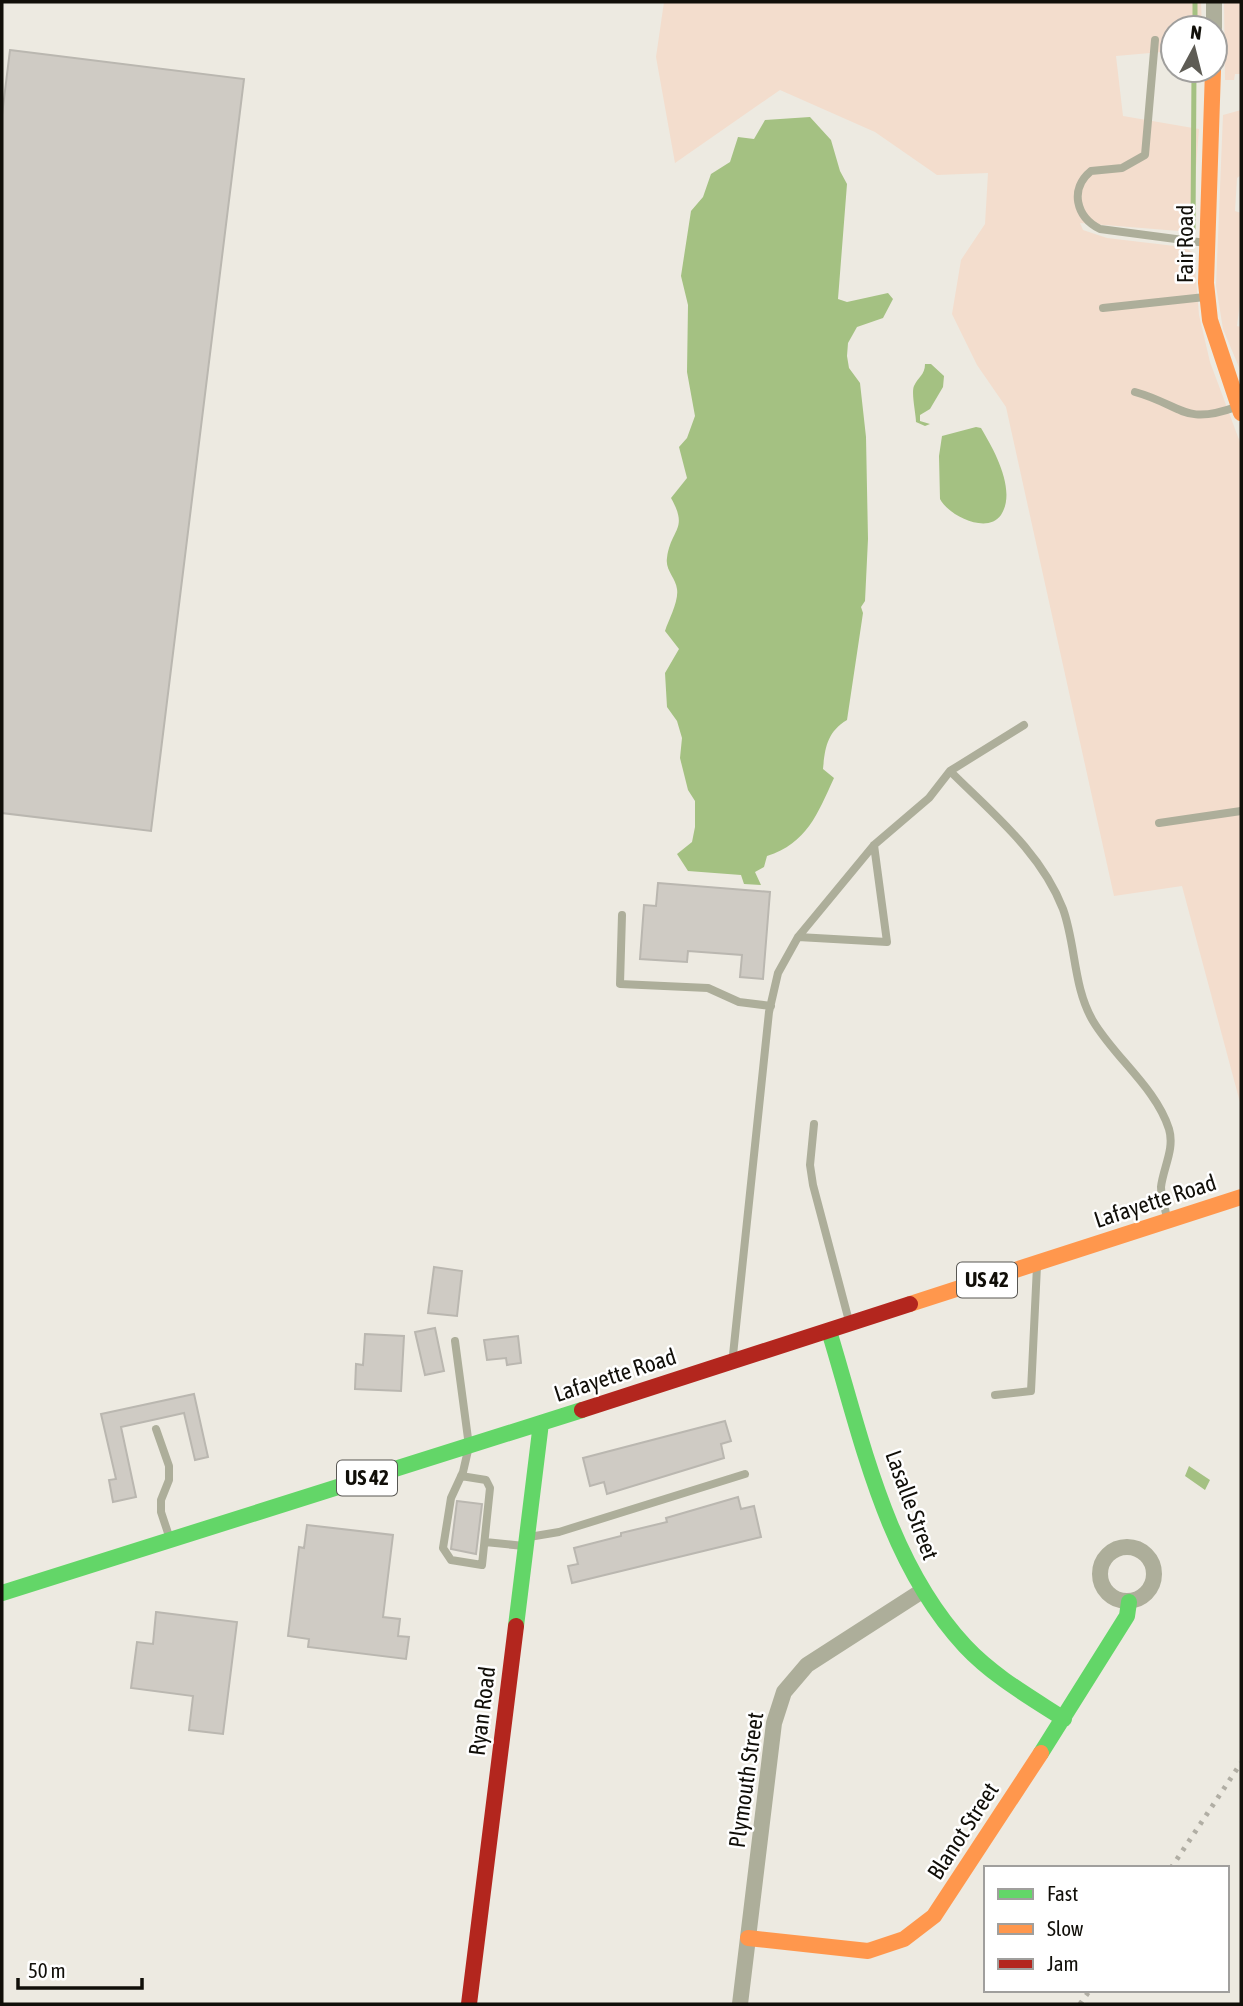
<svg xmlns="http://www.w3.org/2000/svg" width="1243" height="2006" font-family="'Asap Condensed',sans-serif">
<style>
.green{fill:#f3ddcd}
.water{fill:#a4c182}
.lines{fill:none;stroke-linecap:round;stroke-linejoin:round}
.stream{stroke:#a4c182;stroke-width:5}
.building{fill:#cfcbc4;stroke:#bab7b0;stroke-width:2}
.lane{stroke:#adae9a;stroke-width:8}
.street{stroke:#adae9a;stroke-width:16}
.fast{stroke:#63d668;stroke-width:16}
.slow{stroke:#ff974d;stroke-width:16}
.jam{stroke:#b3261e;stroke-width:16}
.rail{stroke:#b1aea4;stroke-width:5;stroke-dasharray:3.5 7;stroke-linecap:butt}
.labels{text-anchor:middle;stroke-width:5;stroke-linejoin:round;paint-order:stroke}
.shield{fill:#fff;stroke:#585753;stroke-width:2}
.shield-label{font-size:21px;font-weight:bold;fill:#110f09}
.street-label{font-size:23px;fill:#110f09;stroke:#fff}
</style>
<rect width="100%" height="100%" fill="#edeae1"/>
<path class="green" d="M664,2h537l1,26h-29v23l-57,5 7,60 76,13 -8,103 -111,-9 3,7 24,8 76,9 11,6 5,62 11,47 31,83v661l-59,-220 -68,10 -108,-489 -29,-42 -25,-51 9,-54 24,-36 3,-51 -51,2 -62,-43 -95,-42 -105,73 -19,-106z
M1224,2h17v72h-6l-1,6h-9z
M1241,110v65l-4,3 -2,33 6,2v81l-4,32 4,1v45l-18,-43 -7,-43 7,-171z"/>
<path class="water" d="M810,117l21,23 9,31 7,13 -9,115 9,3 41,-9 5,6 -10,19 -26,9 -9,16 -1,13 2,12 11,15 6,54 2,102 -3,62 -4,6 2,6 -16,107c-20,12 -22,28 -24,49l11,9c-17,37 -27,65 -67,78l-3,11 -9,5 6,13 -17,-1 -3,-9 -53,-4 -11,-17 15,-12 3,-15v-26l-7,-11 -8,-32 2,-20 -5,-17 -10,-14 -2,-34 14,-24 -14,-18c4,-12 14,-30 12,-42 -1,-11 -12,-19 -10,-31 4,-30 22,-28 4,-60l16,-20 -8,-31 8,-9 8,-22 -8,-44 1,-67 -7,-29 10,-65 12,-14 8,-23 19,-12 8,-25 16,2 11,-19z
M925,364h6l13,12 -1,11 -13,22 -10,6v6l10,3 -5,2 -9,-4c0,-8 -5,-29 -2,-36 4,-9 11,-11 11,-22z
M976,427l5,1c13,22 36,62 20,87 -14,20 -53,0 -61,-16l-1,-43 3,-20z
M1189,1466l21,14 -5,10 -20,-14z"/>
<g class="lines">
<path class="stream" d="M1195,2v26
M1193,229l1,-159"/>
</g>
<path class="building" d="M10,50l234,29 -93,752 -149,-18v-698z
M658,883l112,9 -7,87 -23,-2 2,-22 -54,-4 -1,11 -47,-3 4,-54 12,1z
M434,1267l28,4 -5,45 -29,-3z
M435,1328l9,43 -19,4 -10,-43z
M365,1334l39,2 -3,55 -46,-2 1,-25 7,1z
M518,1336l3,27 -14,2 -1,-7 -19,2 -3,-20z
M194,1394l14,63 -13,3 -11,-47 -63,14 15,70 -23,5 -4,-22 7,-1 -15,-65z
M725,1421l6,20 -10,3 3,14 -117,36 -3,-12 -14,4 -7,-28z
M738,1497l3,12 13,-3 7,31 -189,46 -4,-17 10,-2 -4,-16 47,-12v-3l46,-11 -1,-4z
M457,1501l25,3 -6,50 -25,-5z
M307,1525l86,10 -10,82 17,2 -2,17 11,1 -3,22 -98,-12 1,-8 -21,-3 11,-89 5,1z
M156,1612l81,10 -14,112 -34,-4 4,-34 -62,-8 6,-46 16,2z"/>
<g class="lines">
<path class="lane" d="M1155,40l-10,115 -23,13 -31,3c-22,18 -15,46 9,58l106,14
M1103,308l102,-11
M1135,392c47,13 48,34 101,15
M950,771c42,42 91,81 113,138 13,36 10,78 30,112 22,37 63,67 76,108 6,20 -6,39 -8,58 0,9 4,21 6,31
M1159,823l82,-12
M622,915l-2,69 88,4 31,14 32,4
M798,937l89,5 -13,-97
M814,1124l-4,41 3,20 36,136
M455,1341l14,105 -6,26 -12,26 -8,50 8,12 31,5 8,-77 -4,-8 -25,-4
M733,1355l36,-343 9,-39 20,-36 76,-92 55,-47 21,-27 74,-46
M995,1395l36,-4 6,-125
M156,1429l13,37v14l-8,20v12l8,24
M529,1537l30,-5 186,-58
M485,1542l39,4"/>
<path class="street" d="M1214,28v-26
M1100 1574a27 27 0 1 1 54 0a27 27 0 1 1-54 0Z
M740,2004l34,-281 10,-31 23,-27 115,-74"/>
<path class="fast" d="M829,1331c33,108 57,230 136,315 28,30 65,51 99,73
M2,1593l580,-183
M516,1626l25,-203
M1041,1753l86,-137 2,-14"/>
<path class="slow" d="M1213,70l-7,213 4,37 31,93
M910,1304l331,-107
M748,1938l120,13 36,-12 30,-23 107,-163"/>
<path class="jam" d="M582,1410l328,-106
M469,2004l47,-378"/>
<path class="rail" d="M1171,1868l70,-105
M1080,2004l10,-14"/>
</g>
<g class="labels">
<g class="shield">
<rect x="957" y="1262.5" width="60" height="35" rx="5"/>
<rect x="337" y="1460.5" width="60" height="35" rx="5"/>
</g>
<g class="shield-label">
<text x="987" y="1287">US 42</text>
<text x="367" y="1485">US 42</text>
</g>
<g class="street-label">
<text transform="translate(1185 244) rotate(-90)" y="8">Fair Road</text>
<text transform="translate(1155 1201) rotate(-18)" y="8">Lafayette Road</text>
<text transform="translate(615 1375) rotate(-18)" y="8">Lafayette Road</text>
<text transform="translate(912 1505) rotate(70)" y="8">Lasalle Street</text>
<text transform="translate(482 1711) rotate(-83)" y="8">Ryan Road</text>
<text transform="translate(746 1780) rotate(-82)" y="8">Plymouth Street</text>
<text transform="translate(963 1831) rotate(-57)" y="8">Blanot Street</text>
</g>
</g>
<rect width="1243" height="2006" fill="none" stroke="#110f09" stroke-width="7"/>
<rect x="984" y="1866" width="245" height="126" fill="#ffffff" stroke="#a09f9d" stroke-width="2"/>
<rect x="998" y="1889" width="35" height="10" fill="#63d668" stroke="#a09f9d" stroke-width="2"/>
<text x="1047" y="1901" font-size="21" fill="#110f09">Fast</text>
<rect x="998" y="1924" width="35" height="10" fill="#ff974d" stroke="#a09f9d" stroke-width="2"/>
<text x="1047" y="1936" font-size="21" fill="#110f09">Slow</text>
<rect x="998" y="1959" width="35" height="10" fill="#b3261e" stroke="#a09f9d" stroke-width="2"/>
<text x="1047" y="1971" font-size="21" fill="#110f09">Jam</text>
<g transform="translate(1194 49) rotate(7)"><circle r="33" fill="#ffffff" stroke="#a09f9d" stroke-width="2"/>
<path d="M0-5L12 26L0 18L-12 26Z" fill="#5e5c55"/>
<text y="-10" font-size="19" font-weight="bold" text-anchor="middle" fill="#110f09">N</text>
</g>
<path d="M18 1978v10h124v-10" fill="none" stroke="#110f09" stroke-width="3.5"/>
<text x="28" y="1978" font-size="21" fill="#110f09" stroke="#ffffff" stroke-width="5" paint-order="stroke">50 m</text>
</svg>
